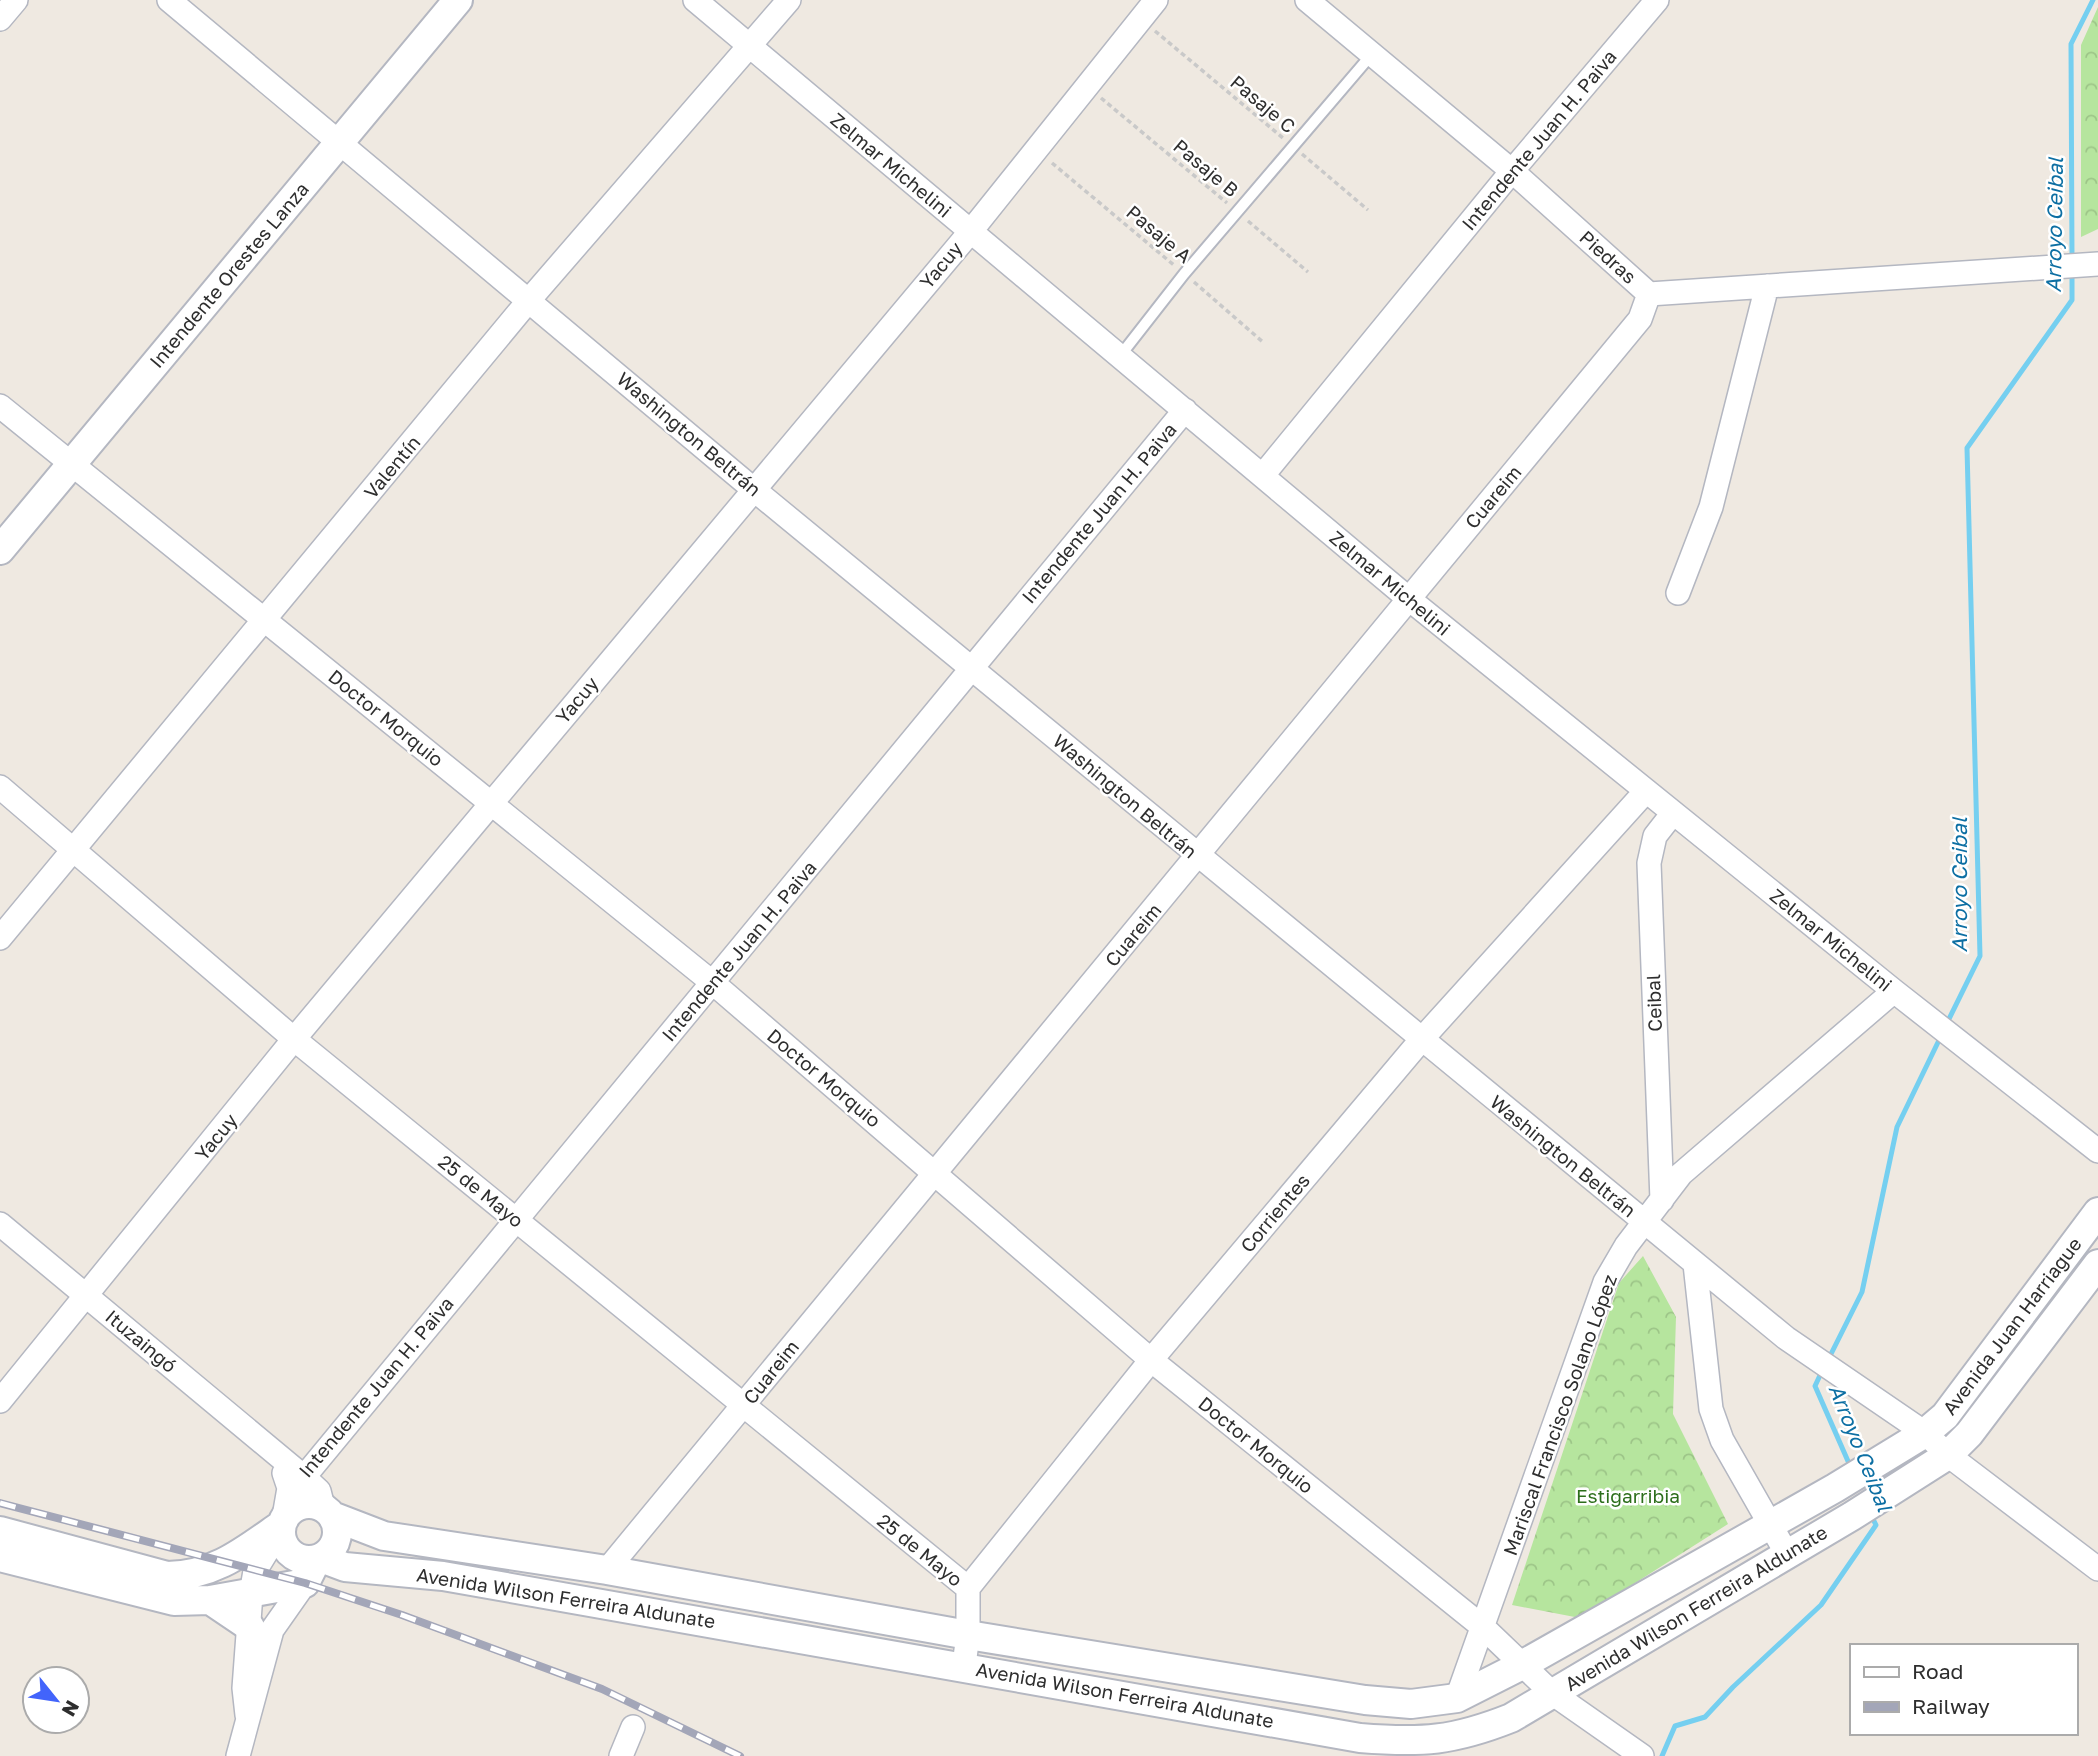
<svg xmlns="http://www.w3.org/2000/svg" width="2098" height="1756" font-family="'Golos Text',sans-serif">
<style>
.forest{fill:url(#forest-crowns)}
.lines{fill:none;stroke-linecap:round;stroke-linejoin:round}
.stream{stroke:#75cff0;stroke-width:5}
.service-casing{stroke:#b4b7c1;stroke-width:14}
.minor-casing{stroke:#b4b7c1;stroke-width:26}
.tertiary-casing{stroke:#b4b7c1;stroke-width:32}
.path{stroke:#c9c9c9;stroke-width:3.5;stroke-dasharray:5 3.5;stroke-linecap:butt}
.service{stroke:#fff;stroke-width:10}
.minor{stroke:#fff;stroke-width:23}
.tertiary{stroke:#fff;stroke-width:28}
.rail-casing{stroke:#a3a6b8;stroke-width:8}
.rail{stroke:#fff;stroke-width:5;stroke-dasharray:16;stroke-linecap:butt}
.labels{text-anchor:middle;stroke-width:5;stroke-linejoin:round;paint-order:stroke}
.street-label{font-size:19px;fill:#2e2e2e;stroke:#fff}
.park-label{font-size:19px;fill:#2c6e1b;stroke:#fff}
.water-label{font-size:21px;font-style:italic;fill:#0d6fa3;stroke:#fff}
</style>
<defs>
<pattern id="forest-crowns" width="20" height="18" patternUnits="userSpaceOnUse" patternTransform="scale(1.75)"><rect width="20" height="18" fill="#b6e59e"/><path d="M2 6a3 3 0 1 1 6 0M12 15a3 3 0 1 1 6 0" fill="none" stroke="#9dc588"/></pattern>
</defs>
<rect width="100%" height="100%" fill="#efe9e1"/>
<path class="forest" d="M2098,7v222l-17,8v-192z
M1643,1256l33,61 -3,97 55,110 -148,94 -68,-13 107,-322z"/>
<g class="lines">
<path class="stream" d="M2072,258l-1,-214 22,-44
M1946,1025l34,-69 -13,-508 105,-148v-28
M1828,1360l34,-68 35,-165 45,-93
M1822,1371l-7,15 36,82
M1662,1756l13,-30 30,-9 28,-30 88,-82 55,-80 -5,-10"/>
<g class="service-casing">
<path id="service" d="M1120,356l64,-82 188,-220"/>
</g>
<g class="minor-casing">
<path id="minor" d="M169,0l583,488 1034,850 139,95 23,22 150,114
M695,0l714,599 485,392 204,160
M1307,0l205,171 137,123 449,-30
M0,19l16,-19
M0,406l713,577 438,377 333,268 68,65 90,63
M1263,475l249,-304 145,-171
M1678,593l33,-86 56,-221
M0,787l294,252 674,549
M0,938l530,-639 259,-299
M1662,1200l-13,-337 6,-27 18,-23
M0,1224l304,253 15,14 4,16
M1695,1264l16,145 11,31 65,114
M0,1401l294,-362 677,-808 185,-231
M284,1473l5,15 -5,29
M289,1488l15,-11 881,-1067
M607,1570l1033,-1251 9,-25
M964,1665l4,-30v-47l183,-228 270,-320 225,-249
M1457,1698l148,-416 21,-36 55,-72 213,-183
M247,1715l-3,-27 7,-94 4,-23 25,-41
M238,1756l34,-126 33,-47
M621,1756l12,-29"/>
</g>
<g class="tertiary-casing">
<path id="tertiary" d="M0,550l458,-550
M281 1532a28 28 0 1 1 56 0a28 28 0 1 1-56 0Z
M332,1516l52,20 223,34 361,65 397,65 46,4 46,-6 63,-32 315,-178 90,-55 20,-17 153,-204
M0,1531l167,45c47,0 77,-25 114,-51
M0,1557l174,44 36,-1 95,-17 12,-24
M321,1558l24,9 98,9 917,162c62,5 93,3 151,-20l341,-202 96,-61 21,-21 129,-170
M210,1600l40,27"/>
</g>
<path class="path" d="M1155,31l128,107
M1101,98l126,105
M1302,154l66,56
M1052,163l123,103
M1248,221l60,51
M1194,282l70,61"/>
<use href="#service" class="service"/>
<use href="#minor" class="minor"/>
<use href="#tertiary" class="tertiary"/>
<g class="rail-casing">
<path id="rail" d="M0,1503l305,80 97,32 200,74 138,67"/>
</g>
<use href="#rail" class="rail"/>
</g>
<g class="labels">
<g class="street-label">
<text transform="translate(1263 104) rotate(40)" y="7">Pasaje C</text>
<text transform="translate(1539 140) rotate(-50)" y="7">Intendente Juan H. Paiva</text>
<text transform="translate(891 165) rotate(40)" y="7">Zelmar Michelini</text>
<text transform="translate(1206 168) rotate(40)" y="7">Pasaje B</text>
<text transform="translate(1159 234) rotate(40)" y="7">Pasaje A</text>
<text transform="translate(1608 257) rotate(42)" y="7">Piedras</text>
<text transform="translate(941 265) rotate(-50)" y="7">Yacuy</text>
<text transform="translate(229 275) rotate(-50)" y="7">Intendente Orestes Lanza</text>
<text transform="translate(689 434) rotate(40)" y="7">Washington Beltrán</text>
<text transform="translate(392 467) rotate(-50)" y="7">Valentín</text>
<text transform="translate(1493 497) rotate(-50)" y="7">Cuareim</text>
<text transform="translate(1099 513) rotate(-50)" y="7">Intendente Juan H. Paiva</text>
<text transform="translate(1390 583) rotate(40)" y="7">Zelmar Michelini</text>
<text transform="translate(577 700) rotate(-50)" y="7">Yacuy</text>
<text transform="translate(386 718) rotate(39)" y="7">Doctor Morquio</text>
<text transform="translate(1125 796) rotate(40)" y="7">Washington Beltrán</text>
<text transform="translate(1133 935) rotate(-50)" y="7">Cuareim</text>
<text transform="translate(1831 940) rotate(39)" y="7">Zelmar Michelini</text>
<text transform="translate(739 951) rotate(-50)" y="7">Intendente Juan H. Paiva</text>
<text transform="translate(1654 1003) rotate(-92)" y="7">Ceibal</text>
<text transform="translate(824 1078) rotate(40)" y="7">Doctor Morquio</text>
<text transform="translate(216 1137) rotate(-51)" y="7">Yacuy</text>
<text transform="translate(1563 1156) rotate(39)" y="7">Washington Beltrán</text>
<text transform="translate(481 1191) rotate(39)" y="7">25 de Mayo</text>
<text transform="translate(1275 1213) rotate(-50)" y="7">Corrientes</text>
<text transform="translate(2012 1326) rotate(-53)" y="7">Avenida Juan Harriague</text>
<text transform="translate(141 1341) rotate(40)" y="7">Ituzaingó</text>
<text transform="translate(771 1372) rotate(-51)" y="7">Cuareim</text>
<text transform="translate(376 1387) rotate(-50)" y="7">Intendente Juan H. Paiva</text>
<text transform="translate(1560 1415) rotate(-70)" y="7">Mariscal Francisco Solano López</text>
<text transform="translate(1256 1445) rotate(39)" y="7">Doctor Morquio</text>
<text transform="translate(920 1550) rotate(39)" y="7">25 de Mayo</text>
<text transform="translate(566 1598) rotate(9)" y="7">Avenida Wilson Ferreira Aldunate</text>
<text transform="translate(1696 1608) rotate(-31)" y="7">Avenida Wilson Ferreira Aldunate</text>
<text transform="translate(1125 1695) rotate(10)" y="7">Avenida Wilson Ferreira Aldunate</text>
</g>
<g class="park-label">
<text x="1628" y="1503">Estigarribia</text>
</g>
<g class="water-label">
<text transform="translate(2055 225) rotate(-89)" y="7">Arroyo Ceibal</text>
<text transform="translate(1960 885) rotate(-90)" y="7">Arroyo Ceibal</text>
<text transform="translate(1860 1448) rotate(68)" y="7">Arroyo Ceibal</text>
</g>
</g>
<rect x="1850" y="1644" width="228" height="91" fill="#ffffff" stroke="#ababab" stroke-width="2"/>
<rect x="1864" y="1667" width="35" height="10" fill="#ffffff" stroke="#ababab" stroke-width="2"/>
<text x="1912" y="1679" font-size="21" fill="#2e2e2e">Road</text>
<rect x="1864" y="1702" width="35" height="10" fill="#a3a6b8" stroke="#ababab" stroke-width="2"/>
<text x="1912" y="1714" font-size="21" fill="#2e2e2e">Railway</text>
<g transform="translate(56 1700) rotate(120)"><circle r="33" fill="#ffffff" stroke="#ababab" stroke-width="2"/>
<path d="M0-5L12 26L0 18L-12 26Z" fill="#4264fb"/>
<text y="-10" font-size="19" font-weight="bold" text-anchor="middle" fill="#2e2e2e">N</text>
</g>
</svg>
